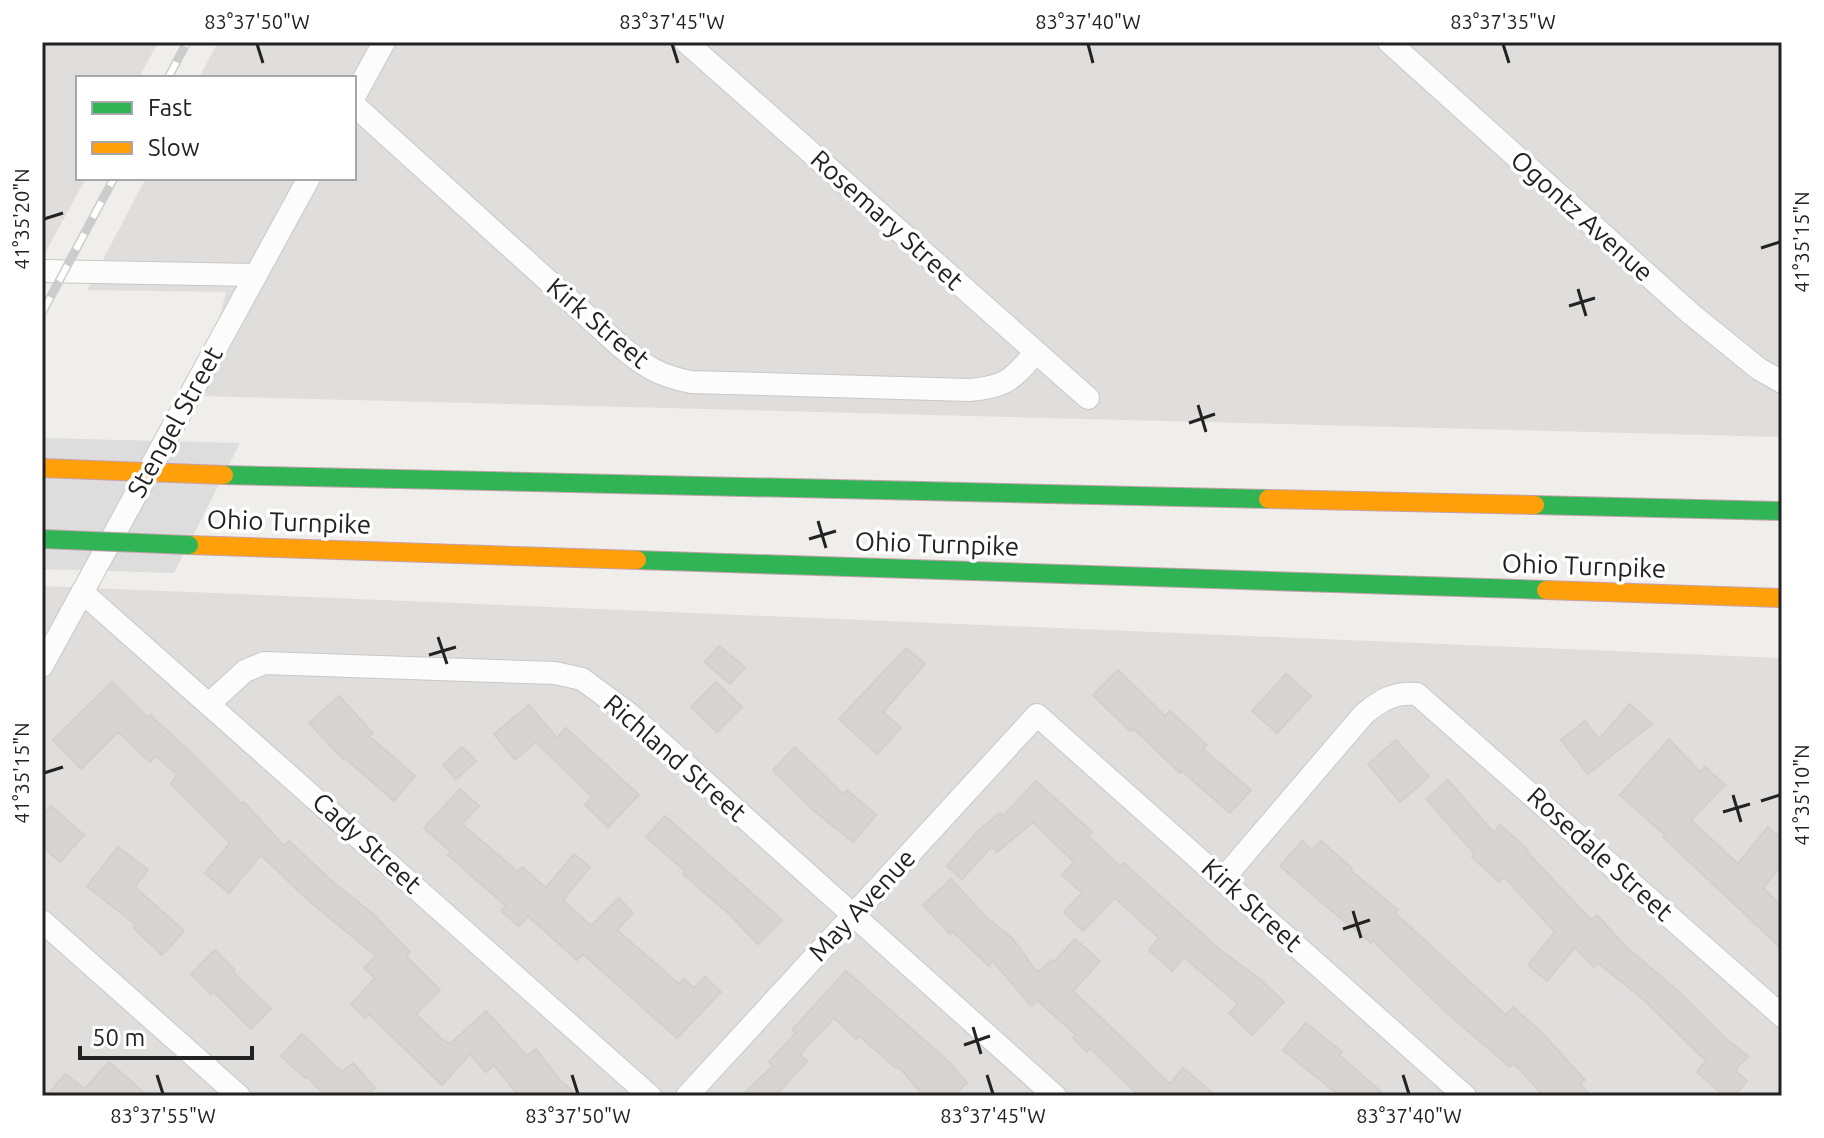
<svg xmlns="http://www.w3.org/2000/svg" width="1824" height="1138" font-family="Ubuntu,sans-serif">
<style>
.residential{fill:#dfdedc}
.pier{fill:#dedddd}
.building{fill:#d7d4d2;stroke:#d3d0cc;stroke-width:2}
.lines{fill:none;stroke-linecap:round;stroke-linejoin:round}
.street-casing{stroke:#c9c8c7;stroke-width:24}
.fast-casing{stroke:#c5a2ac;stroke-width:20}
.slow-casing{stroke:#c5a2ac;stroke-width:20}
.street{stroke:#fdfcfc;stroke-width:22}
.fast{stroke:#30b455;stroke-width:18}
.slow{stroke:#ff9f0a;stroke-width:18}
.rail-casing{stroke:#ccc;stroke-width:9}
.rail{stroke:#fff;stroke-width:6;stroke-dasharray:18;stroke-linecap:butt}
.fast-bridge-casing{stroke:#c5a2ac;stroke-width:20;stroke-linecap:butt}
.slow-bridge-casing{stroke:#c5a2ac;stroke-width:20;stroke-linecap:butt}
.fast-bridge{stroke:#30b455;stroke-width:18}
.slow-bridge{stroke:#ff9f0a;stroke-width:18}
.ticks{fill:none;stroke:#222;stroke-width:3}
.labels{text-anchor:middle;stroke-width:7;stroke-linejoin:round;paint-order:stroke}
.street-label{font-size:26px;fill:#222;stroke:#fff}
.neatline{fill:none;stroke:#222;stroke-width:3}
.ticks-label{font-size:20px;text-anchor:middle;fill:#222}
</style>
<rect width="100%" height="100%" fill="#f0eeeb"/>
<path class="residential" d="M42,42h116l-19,36h-61v100h8l-44,81z
M218,42h1564v395l-1582,-41 26,-104 -139,-2 59,-112h208v-100h-155z
M42,586l1740,72v438h-1740z"/>
<path class="pier" d="M42,438l198,5 -66,130 -132,-4z"/>
<path class="building" d="M719,646l26,21 -15,17 -25,-22z
M906,648l19,16 -42,48 18,16 -24,26 -38,-35z
M1118,670l47,46 5,-5 37,34 -4,4 48,41 -21,23 -48,-42 -2,2 -47,-45 -3,3 -37,-36z
M1286,674l25,22 -34,37 -25,-22z
M112,682l36,36 2,-3 37,34 55,55 2,-2 40,44 5,-5 45,42 38,30 38,39 -4,4 34,34 -24,24 28,27 6,3 36,-33 41,45 9,-7 24,31 18,16h-59l-25,-31 -8,7 -16,-18 -28,31 -73,-71 -4,4 -14,-14 24,-26 -11,-10 12,-12 -67,-55 -48,-46 -32,38 -24,-20 25,-30 -59,-59 6,-10 -22,-18 -5,6 -32,-30 -37,37 -28,-29z
M716,682l26,25 -25,25 -26,-25z
M339,696l34,37 -4,3 46,40 -21,25 -49,-43 -2,1 -34,-36z
M1630,704l22,20 -64,50 -27,-34 24,-19 14,18z
M529,705l28,33 9,-10 73,67 -31,32 -23,-22 7,-8 -56,-55 -21,18 -21,-26z
M1669,739l31,33 5,-5 20,18 -34,35 47,44 30,-37 14,12v26l-19,23 19,19v42l-119,-112 2,-2 -45,-40z
M1396,740l33,37 -29,25 -32,-38z
M462,747l14,14 -20,18 -13,-14z
M795,747l48,47 4,-4 29,25 -23,27 -41,-33 -39,-39z
M1448,780l46,53 6,-8 28,25 -1,2 64,68 6,-5 29,32 50,42 50,50 22,17 -13,14 12,11 -13,15h-10l-27,-24 9,-11 -62,-61 -46,-37 -5,4 -18,-20 -28,34 -19,-16 27,-33 -51,-55 -5,5 -27,-25 3,-3 -49,-55z
M1036,781l56,51 -4,4 32,30 4,-3 95,86 42,31 23,22 -32,33 -23,-22 9,-9 -54,-47 -12,14 -23,-21 10,-12 -44,-40 -32,33 -19,-19 18,-19 -20,-18 12,-13 -41,-40 -36,30 -5,-6 -30,33 -15,-13 32,-36 21,-17 3,3z
M460,789l19,17 -17,18 56,48 4,-5 24,21 28,-34 16,13 -27,33 28,26 28,-28 14,15 -16,17 62,54 5,-5 10,9 11,-11 16,15 -44,46 -94,-84 -6,6 -49,-44 -9,10 -18,-15 5,-5 -58,-51 3,-3 -27,-24z
M51,806l33,29 -24,27 -18,-16v-30z
M665,816l117,104 -24,24 -30,-31 -45,-39 2,-3 -39,-34z
M1302,841l10,9 9,-9 31,27 -2,2 48,40 -3,3 111,102 7,-8 28,25 44,48 -5,4 11,12h-47l-30,-33 -4,4 -61,-52 -76,-74 -2,2 -50,-41 -41,-36z
M118,847l30,23 -13,17 49,44 -22,24 -28,-27 2,-3 -49,-39z
M951,879l33,36 29,24 24,33 15,-12 2,2 21,-23 25,22 -27,30 97,93 13,-16 33,28h-77l-49,-48 -3,4 -14,-14 3,-3 -38,-34 -7,5 -38,-45 -4,5 -36,-34 -3,2 -27,-29z
M215,950l20,20 -2,2 38,37 -20,20 -37,-37 -3,2 -20,-20z
M846,971l102,90 19,22 -14,13h-29l-26,-30 -2,2 -37,-32 -3,3 -22,-21 -34,36 7,7 -32,35h-34l32,-30 -4,-4 27,-29 -4,-3z
M1306,1023l36,29 -3,3 47,41h-46l-57,-46z
M302,1034l40,38 11,-9 22,25 -10,8h-40l-18,-20 -2,2 -24,-22z
M109,1062l39,34h-101l18,-22 20,15z"/>
<g class="lines">
<g class="street-casing">
<path id="street" d="M686,42l402,356
M1389,42l301,271 69,56 23,13
M354,97l30,-55
M354,105l265,240c25,21 40,31 72,37l278,8c37,-3 43,-10 67,-38
M42,271l213,4
M82,592l568,504
M42,666l267,-488
M210,703l35,-32 19,-8 291,10 27,6 46,34 427,383
M1223,879l141,-165c17,-14 30,-22 53,-20l365,322
M42,921l197,175
M687,1096l350,-381 428,381"/>
</g>
<g class="fast-casing">
<path id="fast" d="M224,475l1044,24
M1535,505l247,6
M637,560l909,30"/>
</g>
<g class="slow-casing">
<path id="slow" d="M1268,499l267,6
M189,545l448,15
M1546,590l236,8"/>
</g>
<use href="#street" class="street"/>
<use href="#fast" class="fast"/>
<use href="#slow" class="slow"/>
<g class="rail-casing">
<path id="rail" d="M168,78l19,-36
M42,313l72,-135"/>
</g>
<use href="#rail" class="rail"/>
<g class="fast-bridge-casing">
<path id="fast-bridge" d="M42,539l147,6"/>
</g>
<g class="slow-bridge-casing">
<path id="slow-bridge" d="M42,468l182,7"/>
</g>
<use href="#fast-bridge" class="fast-bridge"/>
<use href="#slow-bridge" class="slow-bridge"/>
</g>
<path class="ticks" d="M257,44l6,19M672,44l6,19M1088,44l5,19M1503,44l6,19M44,219l19,-6M1761,248l19,-6M1578,289l8,27M1569,306l26,-8M1198,405l8,27M1189,423l26,-9M818,521l8,27M809,539l27,-8M438,637l9,27M429,655l27,-8M44,773l19,-6M1733,795l8,27M1761,801l19,-6M1723,812l27,-8M1353,911l8,27M1343,929l27,-9M973,1027l8,27M964,1045l26,-9M157,1075l6,19M572,1075l6,19M987,1075l6,19M1403,1075l6,19"/>
<g class="labels">
<g class="street-label">
<text transform="translate(1582 216) rotate(42)" y="9">Ogontz Avenue</text>
<text transform="translate(887 220) rotate(42)" y="9">Rosemary Street</text>
<text transform="translate(598 323) rotate(40)" y="9">Kirk Street</text>
<text transform="translate(175 422) rotate(-61)" y="9">Stengel Street</text>
<text transform="translate(289 522) rotate(2)" y="9">Ohio Turnpike</text>
<text transform="translate(937 544) rotate(2)" y="9">Ohio Turnpike</text>
<text transform="translate(1584 566) rotate(2)" y="9">Ohio Turnpike</text>
<text transform="translate(675 758) rotate(41)" y="9">Richland Street</text>
<text transform="translate(367 843) rotate(42)" y="9">Cady Street</text>
<text transform="translate(1600 854) rotate(42)" y="9">Rosedale Street</text>
<text transform="translate(862 905) rotate(-47)" y="9">May Avenue</text>
<text transform="translate(1252 905) rotate(42)" y="9">Kirk Street</text>
</g>
</g>
<rect width="1824" height="1138" fill="none" stroke="#ffffff" stroke-width="88"/>
<rect x="76" y="76" width="280" height="104" fill="#ffffff" stroke="#a7a7a7" stroke-width="2"/>
<rect x="92" y="102" width="40" height="12" fill="#30b455" stroke="#a7a7a7" stroke-width="2"/>
<text x="148" y="116" font-size="24" fill="#222222">Fast</text>
<rect x="92" y="142" width="40" height="12" fill="#ff9f0a" stroke="#a7a7a7" stroke-width="2"/>
<text x="148" y="156" font-size="24" fill="#222222">Slow</text>
<path d="M80 1046v12h172v-12" fill="none" stroke="#222222" stroke-width="4"/>
<text x="92" y="1046" font-size="24" fill="#222222" stroke="#ffffff" stroke-width="6" paint-order="stroke">50 m</text>
<rect x="44" y="44" width="1736" height="1050" class="neatline"/>
<g class="ticks-label">
<text x="257" y="29">83°37'50"W</text>
<text x="672" y="29">83°37'45"W</text>
<text x="1088" y="29">83°37'40"W</text>
<text x="1503" y="29">83°37'35"W</text>
<text transform="translate(22 219) rotate(-90)" y="7">41°35'20"N</text>
<text transform="translate(1802 242) rotate(-90)" y="7">41°35'15"N</text>
<text transform="translate(22 773) rotate(-90)" y="7">41°35'15"N</text>
<text transform="translate(1802 795) rotate(-90)" y="7">41°35'10"N</text>
<text x="163" y="1123">83°37'55"W</text>
<text x="578" y="1123">83°37'50"W</text>
<text x="993" y="1123">83°37'45"W</text>
<text x="1409" y="1123">83°37'40"W</text>
</g>
</svg>
